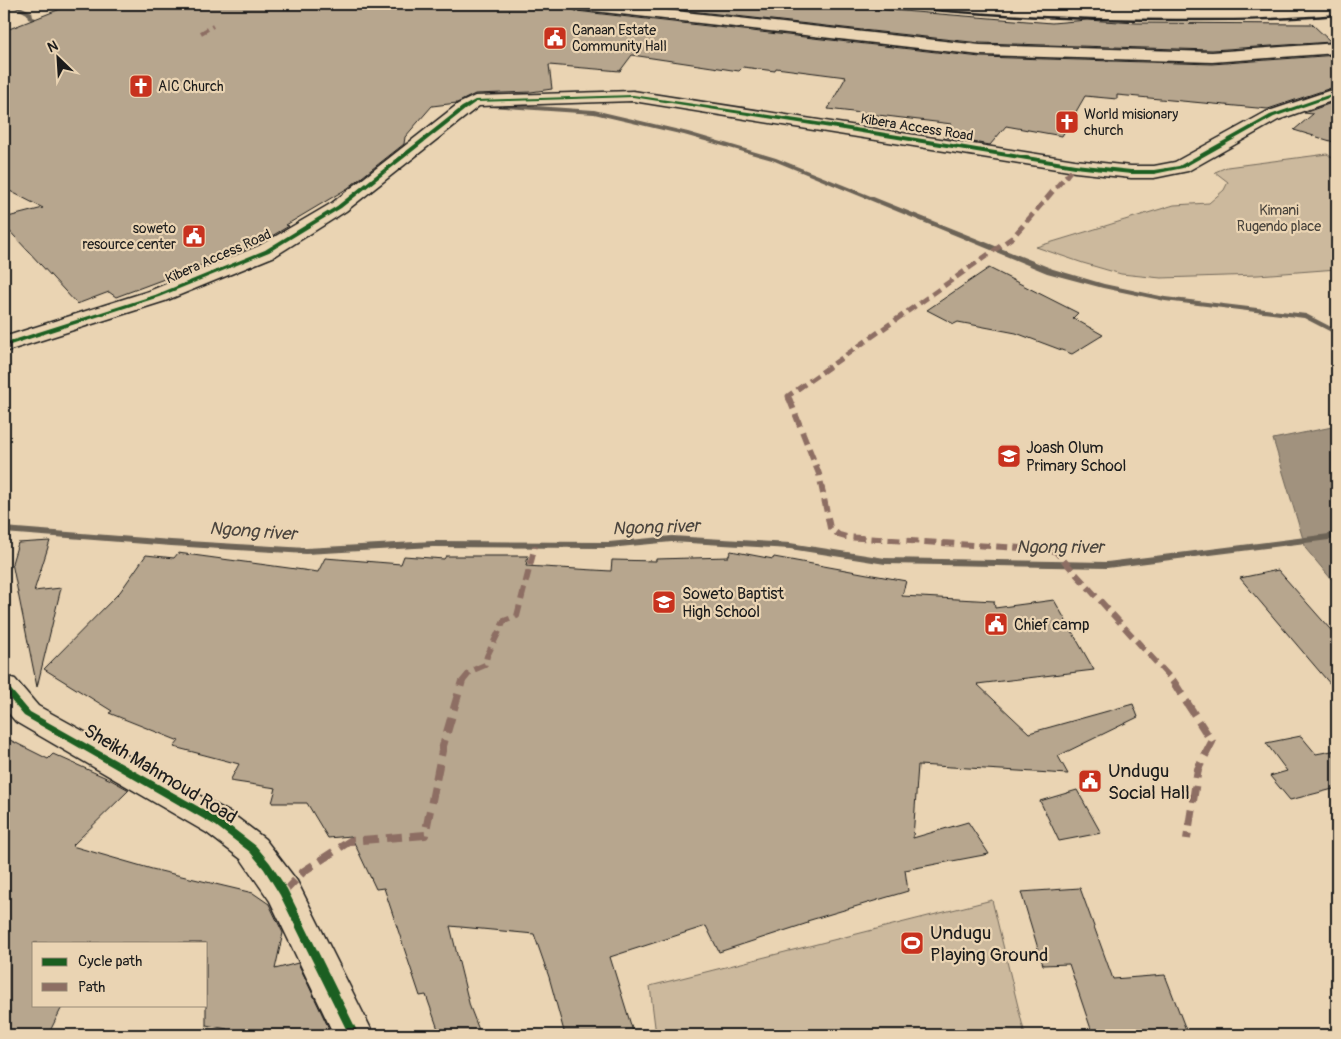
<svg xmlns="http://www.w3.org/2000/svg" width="1341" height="1039" font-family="Pangolin,sans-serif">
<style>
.green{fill:#ccb99d;stroke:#746a5c}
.water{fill:#a1927e;stroke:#6c6357}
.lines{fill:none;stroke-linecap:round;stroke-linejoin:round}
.stream{fill:#6c6357;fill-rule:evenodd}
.building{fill:#b7a68e;stroke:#1c1c1c}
.minor-casing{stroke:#1c1c1c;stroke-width:3}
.minor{fill:#ead4b3;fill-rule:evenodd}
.rail{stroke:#1c1c1c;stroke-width:2.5}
.quiet-far3{stroke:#8d6e63;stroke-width:4;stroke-dasharray:8 4;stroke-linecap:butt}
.quiet-far2{stroke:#8d6e63;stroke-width:5;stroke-dasharray:10 5;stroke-linecap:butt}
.quiet-far1{stroke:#8d6e63;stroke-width:6;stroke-dasharray:12 6;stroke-linecap:butt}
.quiet{stroke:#8d6e63;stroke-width:8;stroke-dasharray:16 8;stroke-linecap:butt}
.cycleway-casing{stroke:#ead4b3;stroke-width:3}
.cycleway{fill:#1b5e20;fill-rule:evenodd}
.labels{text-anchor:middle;stroke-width:4.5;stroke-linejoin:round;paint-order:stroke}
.far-poi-label{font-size:14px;fill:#1c1c1c;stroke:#ead4b3;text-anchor:start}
.far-street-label{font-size:14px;fill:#1c1c1c;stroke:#ead4b3}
.far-park-label{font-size:14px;fill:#48433c;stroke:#ead4b3}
.poi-label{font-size:16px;fill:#1c1c1c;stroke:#ead4b3;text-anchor:start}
.water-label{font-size:18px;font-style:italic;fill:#4b453e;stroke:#ead4b3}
.near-poi-label{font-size:19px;fill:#1c1c1c;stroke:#ead4b3;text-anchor:start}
.near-street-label{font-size:19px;fill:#1c1c1c;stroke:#ead4b3}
</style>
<rect width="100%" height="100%" fill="#ead4b3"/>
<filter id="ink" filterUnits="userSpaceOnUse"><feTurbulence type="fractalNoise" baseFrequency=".02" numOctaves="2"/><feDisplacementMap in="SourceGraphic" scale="10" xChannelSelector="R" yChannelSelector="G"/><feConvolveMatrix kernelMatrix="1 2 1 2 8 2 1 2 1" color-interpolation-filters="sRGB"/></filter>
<g filter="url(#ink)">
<path class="green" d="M1327,154l10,7v108l-79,6 -97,3 -40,-4 -38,-11 -47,-16 138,-42 35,-2 15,-13 4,-8 -13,-10 12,-5z
M992,900l33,135h-369l-6,-49z"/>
<path class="water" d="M1337,426v160l-31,-37 -33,-110z"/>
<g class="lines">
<path class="stream" d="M4,4l14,1 14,7 1,5 17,6 -3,2 -19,-6 -1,-5 -13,-7 -10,-1z
M453,91h4l19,11 118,8 94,22 88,26 277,111 51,15 61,13 141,17 31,16v5l-33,-17 -139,-17 -62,-13 -56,-15 -275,-113 -88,-25 -90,-21 -120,-8 -21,-13z
M4,527l167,13 135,8 127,-7 176,1 63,-6 118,7 95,15 222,4 230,-29v6l-230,29 -222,-4 -95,-15 -118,-7 -63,6 -176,-1 -127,7 -135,-8 -167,-13z"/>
</g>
<path class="building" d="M73,4h318l35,4 5,-4h135l4,4 6,3 404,46 232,7 125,-9v31l-69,23 -151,-14v4l-32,-3 -23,40 -56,-10 -16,19 -46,-8 8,-13 -124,-15 18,-32 -70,-9 -1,3 -32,-4 -4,4 -107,-16 -12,16 -71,-6 3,24 -21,3 -56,2 -18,9 -25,3 -27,31 -1,7 -56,44 -62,37 3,1 -31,18 -142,53 -7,-5 -32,12 -73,-79v-7l39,-10 -39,-20v-157z
M627,4h214l-1,2 212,17 35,-3 49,3 176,1 19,18 -119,8 -232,-7z
M1337,101v42l-43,-13 19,-16 -9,-1z
M989,268l89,45 -5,5 30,17 -31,19 -56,-21 -58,-11 -4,2 -27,-14z
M50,541l-16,50 27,-3 -24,99 -25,-124 6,-20z
M731,551l42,8 1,-2 132,24 -4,15 92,5 1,7 59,-8 40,70 -117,14 52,49 104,-29 5,13 -80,39 10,18 -150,-9 -5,73 55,-16 21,32 -84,16 3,21 -101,30 1,2 -89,29 -13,-26 -96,31 24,78h-69l-16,-58 -15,-43 -84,-8 20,81 11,28h-41l-14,-40 -6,1 -36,-108 -8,1 -25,-53 -23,2 -21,-35h-35l4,-15 -46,-7 9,-17 -65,-17 5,-6 -70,-28 3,-2 -68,-42 76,-77 26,-37 28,3 4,-5 140,19 7,-14 76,6 3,-8 40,3 2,-3h82l-2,10 85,5 1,-11 44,1v-2l72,-2z
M1278,570l59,67v55l-97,-114z
M1301,736l15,18 21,-4v38l-47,12 -20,-24 17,-5 -21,-28z
M4,737l44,22 5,-5 58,26 18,10 -57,56 80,23 101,24 16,11 14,29 -8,36 23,-6 34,72h-110l5,-6 -21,-4v-82h-172v62h29l-15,30h-44z
M1077,790l24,43 -42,8 -19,-40z
M1080,888l33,91 52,-4 23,60h-95l-24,-71 -26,1 -22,-73z"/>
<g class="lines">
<g class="minor-casing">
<path id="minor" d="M568,4h44l368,41 232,7 125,-9v10l-125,9 -232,-7 -404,-46 -5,-2z
M1337,88v11l-59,21 -90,51 -34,7h-23l-56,-6 -442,-71 -154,5 -133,105 -71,45 -110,45 -161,51v-15l145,-46 110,-45 73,-43 126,-99 17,-8 158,-5 442,69 56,6h23l21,-4 91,-50z
M4,676l11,3 23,27 193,107 34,26 32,42 77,154h-40l-64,-134 -29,-42 -34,-26 -191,-111 -12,-14z"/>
</g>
<use href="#minor" class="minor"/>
<path class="rail" d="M870,4c102,11 205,16 307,16 54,0 107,0 160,-5"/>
<path class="quiet-far3" d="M201,33l12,-7
M1066,177l9,-11"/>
<path class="quiet-far2" d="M789,400l-1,-4 225,-159 54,-62"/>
<path class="quiet-far1" d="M789,398l30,76 11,54 9,7 7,2 206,13 4,2 118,130
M462,682l9,-11 14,-6 2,-9 17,-35 13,-5 18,-70"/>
<path class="quiet" d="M1173,681l39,61 -14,27 -11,70
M284,892l20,-21 46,-30 75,-6 18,-89 19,-65"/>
<g class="cycleway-casing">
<path id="cycleway" d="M1337,92v3l-63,22 -91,51 -29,6h-23l-56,-6 -238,-39 -204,-32 -157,5 -10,7 -125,99 -72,44 -110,45 -155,50v-4l151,-48 110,-45 72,-44 125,-99 13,-7 158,-5 204,30 238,39 56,6h23l25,-4 91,-51z
M4,684l3,1 23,27 192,108 34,26 14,17 17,26 72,146h-10l-69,-140 -16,-26 -14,-17 -34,-26 -192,-110 -20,-24z"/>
</g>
<use href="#cycleway" class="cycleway"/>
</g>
</g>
<defs>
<g id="civic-square" transform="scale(1.25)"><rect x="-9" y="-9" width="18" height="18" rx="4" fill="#c8321e" stroke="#ead4b3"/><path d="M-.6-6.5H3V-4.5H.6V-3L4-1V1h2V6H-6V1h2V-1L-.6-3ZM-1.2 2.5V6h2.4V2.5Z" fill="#fff"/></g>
<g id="church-square" transform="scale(1.25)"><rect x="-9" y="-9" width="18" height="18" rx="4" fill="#c8321e" stroke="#ead4b3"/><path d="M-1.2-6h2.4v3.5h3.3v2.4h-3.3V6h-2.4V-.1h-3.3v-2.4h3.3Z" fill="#fff"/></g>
<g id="school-square" transform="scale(1.25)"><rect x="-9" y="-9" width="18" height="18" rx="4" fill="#c8321e" stroke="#ead4b3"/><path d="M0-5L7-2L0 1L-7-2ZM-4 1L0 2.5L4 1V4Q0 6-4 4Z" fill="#fff"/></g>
<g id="stadium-square" transform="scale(1.25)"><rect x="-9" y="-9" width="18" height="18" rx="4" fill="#c8321e" stroke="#ead4b3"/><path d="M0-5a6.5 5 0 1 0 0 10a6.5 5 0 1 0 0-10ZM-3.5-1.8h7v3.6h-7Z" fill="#fff"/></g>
</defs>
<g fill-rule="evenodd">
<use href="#civic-square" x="555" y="38"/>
<use href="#church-square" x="141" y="86"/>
<use href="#church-square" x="1067" y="122"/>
<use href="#civic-square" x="194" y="236"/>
<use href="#school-square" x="1009" y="456"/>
<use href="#school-square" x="664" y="602"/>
<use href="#civic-square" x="996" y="624"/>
<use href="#civic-square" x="1090" y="781"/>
<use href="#stadium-square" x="912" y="943"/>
</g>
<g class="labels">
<g class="far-poi-label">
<text x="572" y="35">Canaan Estate<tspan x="572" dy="16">Community Hall</tspan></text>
<text x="158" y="91">AIC Church</text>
<text x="1084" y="119">World misionary<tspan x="1084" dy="16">church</tspan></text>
<text x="176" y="233" text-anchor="end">soweto<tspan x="176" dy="16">resource center</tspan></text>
</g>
<g class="far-street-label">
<text transform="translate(917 127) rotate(9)" y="5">Kibera Access Road</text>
<text transform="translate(218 256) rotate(-24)" y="5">Kibera Access Road</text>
</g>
<g class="far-park-label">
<text x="1279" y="215">Kimani<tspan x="1279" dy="16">Rugendo place</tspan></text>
</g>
<g class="poi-label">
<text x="1026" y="453">Joash Olum<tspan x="1026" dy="18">Primary School</tspan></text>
<text x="682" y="599">Soweto Baptist<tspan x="682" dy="18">High School</tspan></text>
<text x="1014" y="630">Chief camp</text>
</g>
<g class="water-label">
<text transform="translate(656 527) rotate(-2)" y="6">Ngong river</text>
<text transform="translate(253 531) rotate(4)" y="6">Ngong river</text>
<text x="1060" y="553">Ngong river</text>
</g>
<g class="near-poi-label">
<text x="1108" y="777">Undugu<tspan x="1108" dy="22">Social Hall</tspan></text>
<text x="930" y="939">Undugu<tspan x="930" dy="22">Playing Ground</tspan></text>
</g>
<g class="near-street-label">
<text transform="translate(161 773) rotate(31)" y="7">Sheikh Mahmoud Road</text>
</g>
</g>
<rect width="1341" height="1039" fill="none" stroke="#ead4b3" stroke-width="20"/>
<rect x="10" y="10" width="1321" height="1019" fill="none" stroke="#1c1c1c" stroke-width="2" filter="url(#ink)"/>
<rect x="32" y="942" width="175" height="65" fill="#ead4b3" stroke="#988a77"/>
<rect x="42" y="958" width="25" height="8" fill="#1b5e20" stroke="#988a77"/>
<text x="78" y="966" font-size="15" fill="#1c1c1c">Cycle path</text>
<rect x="42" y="983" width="25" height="8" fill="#8d6e63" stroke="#988a77"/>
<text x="78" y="992" font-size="15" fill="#1c1c1c">Path</text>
<g transform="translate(58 58) rotate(335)" stroke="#ead4b3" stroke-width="4" paint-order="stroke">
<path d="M0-4L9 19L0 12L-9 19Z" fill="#1c1c1c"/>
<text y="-8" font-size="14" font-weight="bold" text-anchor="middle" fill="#1c1c1c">N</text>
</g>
</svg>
